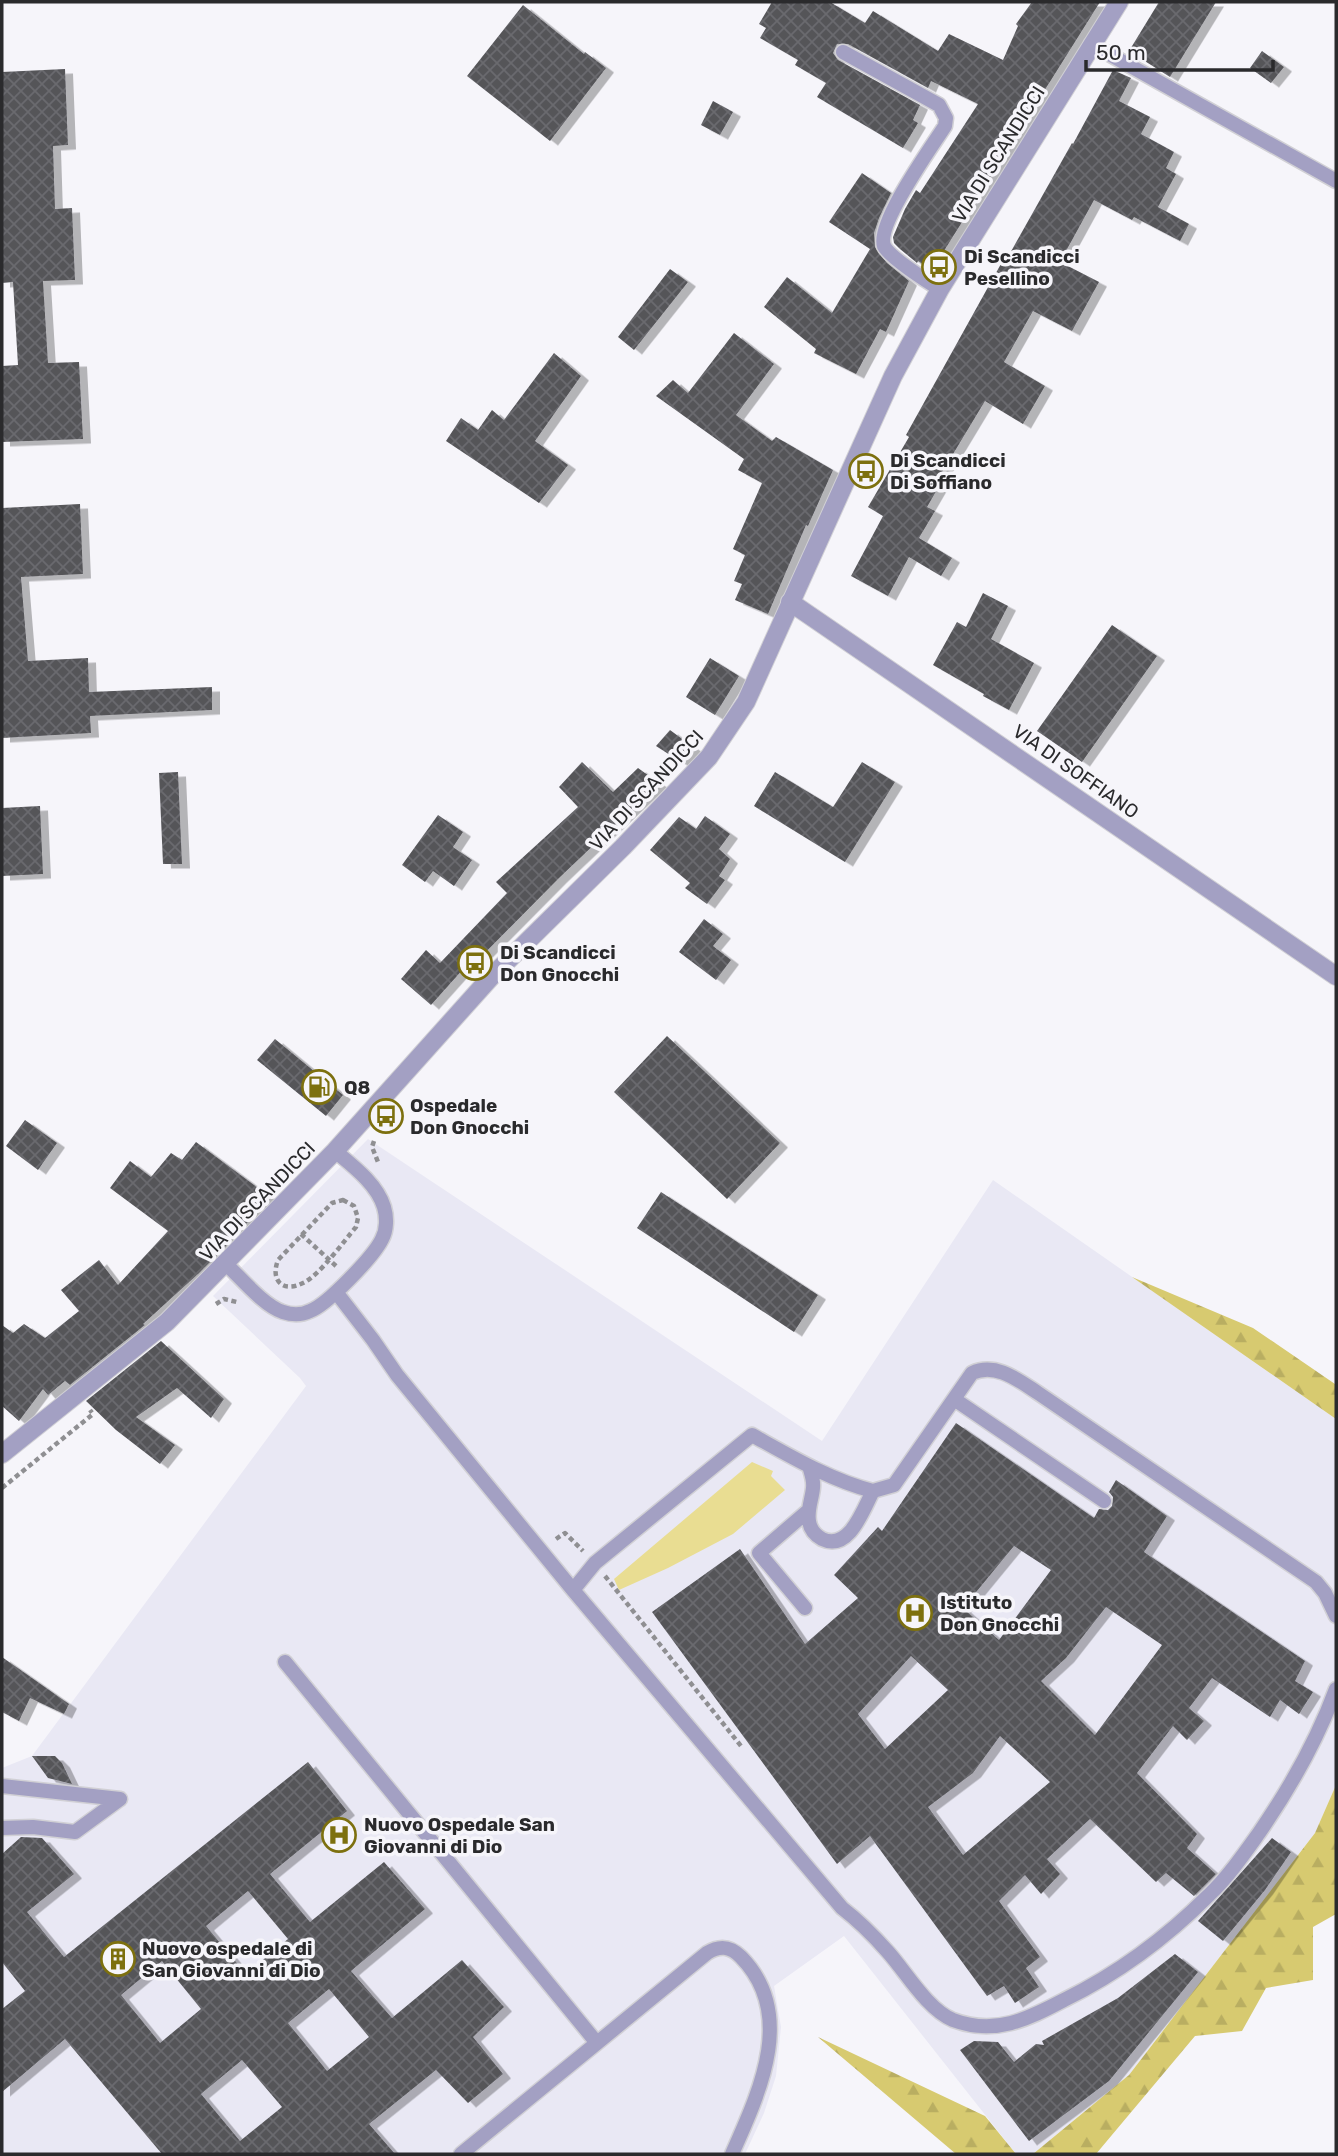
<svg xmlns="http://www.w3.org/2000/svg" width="1338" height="2156" font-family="Rubik,sans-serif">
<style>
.built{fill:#e9e8f4}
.green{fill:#e9dd92}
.forest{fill:url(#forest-firs)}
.building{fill:url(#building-cross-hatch);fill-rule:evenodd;filter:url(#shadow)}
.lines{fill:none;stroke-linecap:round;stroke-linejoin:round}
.service-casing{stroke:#d1d0d5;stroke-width:17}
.minor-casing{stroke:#d1d0d5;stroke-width:20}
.tertiary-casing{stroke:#d1d0d5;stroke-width:20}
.path{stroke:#8f8f92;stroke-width:4.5;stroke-dasharray:5 3.5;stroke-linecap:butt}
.service{stroke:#a3a0c3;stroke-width:14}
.minor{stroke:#a3a0c3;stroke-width:18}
.tertiary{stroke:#a3a0c3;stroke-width:18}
.labels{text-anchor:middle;stroke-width:7;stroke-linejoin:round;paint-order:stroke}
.street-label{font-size:19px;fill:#2a2a2c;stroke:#f6f5fa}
.poi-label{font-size:19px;font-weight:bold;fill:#2a2a2c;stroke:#f6f5fa;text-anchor:start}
</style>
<defs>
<pattern id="forest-firs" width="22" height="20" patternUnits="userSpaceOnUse" patternTransform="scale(1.75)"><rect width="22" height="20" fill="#d7ca70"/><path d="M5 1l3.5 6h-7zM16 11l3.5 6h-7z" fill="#b9ae61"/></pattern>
<pattern id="building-cross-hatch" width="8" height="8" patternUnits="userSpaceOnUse" patternTransform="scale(1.75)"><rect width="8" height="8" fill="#555559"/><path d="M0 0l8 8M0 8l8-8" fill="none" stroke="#6a6a6e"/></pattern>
<filter id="shadow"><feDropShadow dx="8" dy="4.5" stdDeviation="0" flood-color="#0004"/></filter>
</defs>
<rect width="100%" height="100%" fill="#f6f5fa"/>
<path class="built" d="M368,1139l454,302 171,-261 343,239v366l-21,48 -186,242 -96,79h-17l-172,-218 -70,50 7,41 -5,49 -12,37 -19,41h-743v-386l30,-12 274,-370 -6,-8 -87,-82z"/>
<path class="green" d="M752,1462l21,9 -2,5 14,14 -52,44 -65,34 -49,22 -5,-11z"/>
<path class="forest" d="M1132,1277l121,51 82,56 1,35z
M1336,1785v129l-23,13v53l-47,8 -24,43 -47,5 -99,118h-63l96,-79 186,-242z
M818,2037l167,79 31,38h-60z"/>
<path class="building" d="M772,2h58l35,21 8,-12 65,40 11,-17 54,26 15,-34 -2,-2 16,-22h68l-168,268 -14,-9 -1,2 -17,-14 -6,-6 -1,-6 12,-28 11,-19 4,3 58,-89 -47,-23 -3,7 -80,-44h-11l-4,9 5,7 82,45 -7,15 5,3 -15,25 -86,-51 9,-14 -31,-18 3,-5 -38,-22 6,-10 -7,-4z
M1159,2h57l-46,75 -41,-26z
M523,5l61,49 1,-2 21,16 -56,73 -83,-65z
M1262,51l22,16 -13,16 -21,-15z
M65,69l3,76 -15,1 2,63 17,-1 3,72 -32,1 5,82 31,-1 4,77 -81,3v-76l16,-1 -5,-83 -11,1v-211z
M1113,70l18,8 -12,23 31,16 -9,17 33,18 -8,16 10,6 -18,33 31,17 -9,17 -46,-24 -2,3 -38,-20 -34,62 39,20 -27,49 -39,-20 -29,51 41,24 -22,38 -38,-23 -44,73 4,2 -18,31 8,4 -16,27 33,20 -11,18 -32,-19 -21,39 -37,-20 32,-60 -15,-9 41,-70 -3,-2 101,-182 2,2 63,-112 1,1z
M713,101l20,11 -13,23 -19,-10z
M862,173l29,20 -12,25 -5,15 1,14 12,16 22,18 -23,51 -6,-3 -24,45 -42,-21 2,-4 -52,-42 23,-30 45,36 38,-64 -41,-27z
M670,269l18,13 -54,68 -16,-13z
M734,333l40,31 -38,51 36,26 4,-4 57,33 -25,56 -2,-1 -38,89 -33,-14 7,-16 -8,-3 11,-26 -12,-6 29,-66 -24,-13 6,-11 -88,-63 17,-16 15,13z
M554,353l27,23 -46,65 33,24 -29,38 -93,-62 15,-23 17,12 14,-20 12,10z
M80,504l3,70 -62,3 7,84 60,-3 1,34 123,-5v23l-122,6 1,17 -89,5v-230z
M983,593l25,13 -17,33 43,24 -25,47 -26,-14 1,-2 -51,-29 24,-43 9,5z
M1112,625l45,31 -75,106 -45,-31z
M710,658l29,18 -24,39 -29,-18z
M670,730l23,17 -12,15 -25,-16z
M582,762l31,30 25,-24 21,15 -100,95 -91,92 -3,-3 -34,38 -30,-26 25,-29 14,13 67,-70 -11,-11 82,-75 -19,-20z
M862,762l33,20 -50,80 -91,-56 21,-34 58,35z
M178,772l4,92h-19l-4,-91z
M40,806l3,68 -41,2v-68z
M438,815l25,17 -10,15 19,13 -18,26 -21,-15 -8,11 -23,-17z
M705,816l25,18 -11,15 11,10 -11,17 6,4 -18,24 -22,-16 5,-5 -40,-33 29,-33 17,12z
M704,919l19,15 -10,12 18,14 -15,20 -37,-28z
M667,1036l113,107 -53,56 -113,-107z
M275,1039l68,56 -17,21 -69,-56z
M25,1120l32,23 -19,27 -32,-24z
M196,1142l74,55 -38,43 -34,34 -55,50 2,1 -75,60 -5,-4 -17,14 -5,-6 -24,32 -17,-15v-81l11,8 11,-9 21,14 34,-27 -18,-21 38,-30 19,25 50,-54 -58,-43 20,-27 21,16 20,-24 11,7z
M661,1192l157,103 -24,37 -157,-104z
M161,1341l63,58 -13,19 -34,-30 -41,29 39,28 -15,19 -44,-34 -30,-29z
M956,1423l138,95 5,-9 9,1 4,-4 1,-9 -4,-5 7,-12 51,36 -23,36 161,109 -10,20 18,11 -14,22 -19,-14 -10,17 -58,-39 -23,30 15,13 -17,19 -14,-14 -36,47 60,61 -10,14 29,26 -22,22 -28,-23 -10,9 -66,-63 -43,40 13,15 -19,20 -16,-19 -26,26 41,56 -14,11 13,19 -24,16 -11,-17 -17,10 -117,-160 -33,28 -185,-252 88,-63 65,95 53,-46 -24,-23 44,-48 4,4zM1014,1546l37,24 -52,70 -36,-32zM1106,1607l56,38 -67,90 -54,-54 25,-23zM911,1656l37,34 -63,59 -27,-35zM1000,1736l50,46 -87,73 -35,-48 45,-34z
M2,1657l67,47 -5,10 -34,-16 -11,23 -17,-9z
M32,1756h23l7,7 10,21 -24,-6z
M308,1762l39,49 -77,63 40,48 74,-60 41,47 -74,62 41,47 70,-58 42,47 -31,30 30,37 -35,29 -32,-33 -67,54 26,30h-233l-97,-115 -63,53v-83l23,-18 -23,-29v-108l19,-17 21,1 32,36 -47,38 37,45zM248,1891l40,48 -42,35 -40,-48zM162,1961l39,48 -41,34 -39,-48zM329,1989l40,48 -42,34 -39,-48zM242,2060l40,47 -42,34 -39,-47z
M1272,1838l19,14 -26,38 -42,51 -25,-20z
M1175,1954l23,18 -89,109 -80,60 -69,-91 14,-9 24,1 16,20 22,-18 8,1 -2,-4 76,-43z"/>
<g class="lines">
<g class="service-casing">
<path id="service" d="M1091,44l245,137
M843,52l96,53 7,13 -1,8c-14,22 -69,98 -61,120 5,11 44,36 56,43
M226,1264c15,14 38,42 57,48 9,3 19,3 27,-1 17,-6 64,-55 72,-72 5,-9 5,-22 2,-32 -7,-23 -31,-41 -49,-56
M336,1292l37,48 24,35 176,215 269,318c17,13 31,27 46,44 18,20 39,57 65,68 42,16 75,-1 111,-20 53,-26 103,-63 145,-105 19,-18 35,-41 50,-62 31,-45 58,-92 77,-144
M954,1399l150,102
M873,1491l21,-6 78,-112c24,-11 46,7 66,20l278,189 9,11 11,23
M573,1590l22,-27 157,-128c38,21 78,45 121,56 -10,19 -24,61 -51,48 -7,-4 -12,-10 -13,-18 -2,-11 3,-22 4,-33 1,-8 -2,-15 -4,-22
M805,1608l-46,-55 50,-43
M285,1662l312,381 -136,111
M2,1786l118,13
M2,1828l31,-1 42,5 45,-33
M597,2043l110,-90c13,-8 23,-7 34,4 56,57 18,136 -9,197"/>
</g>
<g class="minor-casing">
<path id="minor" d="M790,602l546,374"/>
</g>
<g class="tertiary-casing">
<path id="tertiary" d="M2,1454l165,-132 168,-171 156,-174 132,-130 86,-90 37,-55 147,-326 47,-87 179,-287"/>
</g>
<path class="path" d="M374,1141l-2,6 6,15
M343,1200l11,6 4,12 -2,9c-12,14 -37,49 -53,56 -20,10 -33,-2 -25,-23l54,-57z
M301,1234l35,32
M216,1304l8,-5 13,3
M2,1488l91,-74 -3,-4
M556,1539l9,-6 18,18
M605,1576l136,170"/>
<use href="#service" class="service"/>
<use href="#minor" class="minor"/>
<use href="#tertiary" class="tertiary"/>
</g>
<defs>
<g id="bus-ring" transform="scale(1.75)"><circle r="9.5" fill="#f6f5fa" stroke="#7d700f" stroke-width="1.5"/><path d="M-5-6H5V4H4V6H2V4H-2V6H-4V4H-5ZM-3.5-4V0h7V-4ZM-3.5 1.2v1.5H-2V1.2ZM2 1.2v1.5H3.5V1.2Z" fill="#7d700f"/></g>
<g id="fuel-ring" transform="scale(1.75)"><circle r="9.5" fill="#f6f5fa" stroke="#7d700f" stroke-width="1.5"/><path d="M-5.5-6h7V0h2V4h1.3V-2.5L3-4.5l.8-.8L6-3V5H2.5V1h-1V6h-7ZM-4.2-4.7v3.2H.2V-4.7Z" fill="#7d700f"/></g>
<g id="hospital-ring" transform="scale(1.75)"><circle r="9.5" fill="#f6f5fa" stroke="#7d700f" stroke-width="1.5"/><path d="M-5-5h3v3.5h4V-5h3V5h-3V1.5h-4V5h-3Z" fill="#7d700f"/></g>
<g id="building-ring" transform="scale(1.75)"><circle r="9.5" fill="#f6f5fa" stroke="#7d700f" stroke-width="1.5"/><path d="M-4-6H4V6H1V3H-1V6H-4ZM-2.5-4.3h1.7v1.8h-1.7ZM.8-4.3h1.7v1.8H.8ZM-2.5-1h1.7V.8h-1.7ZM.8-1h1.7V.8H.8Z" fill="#7d700f"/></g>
</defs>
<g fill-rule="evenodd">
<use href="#bus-ring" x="939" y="267"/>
<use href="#bus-ring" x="866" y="471"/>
<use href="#bus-ring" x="475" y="963"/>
<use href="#fuel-ring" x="319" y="1087"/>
<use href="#bus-ring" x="386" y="1116"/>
<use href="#hospital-ring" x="915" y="1613"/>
<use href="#hospital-ring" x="339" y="1835"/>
<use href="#building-ring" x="118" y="1959"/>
</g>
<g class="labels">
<g class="street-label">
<text transform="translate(998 154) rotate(-58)" y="7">VIA DI SCANDICCI</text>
<text transform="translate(1076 771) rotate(35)" y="7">VIA DI SOFFIANO</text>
<text transform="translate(646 790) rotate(-47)" y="7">VIA DI SCANDICCI</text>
<text transform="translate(257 1201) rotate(-46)" y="7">VIA DI SCANDICCI</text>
</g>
<g class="poi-label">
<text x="964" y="263">Di Scandicci<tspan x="964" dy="22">Pesellino</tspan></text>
<text x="890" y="467">Di Scandicci<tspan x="890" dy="22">Di Soffiano</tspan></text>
<text x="500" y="959">Di Scandicci<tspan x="500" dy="22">Don Gnocchi</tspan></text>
<text x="344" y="1094">Q8</text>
<text x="410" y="1112">Ospedale<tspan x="410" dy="22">Don Gnocchi</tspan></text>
<text x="940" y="1609">Istituto<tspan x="940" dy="22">Don Gnocchi</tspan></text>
<text x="364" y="1831">Nuovo Ospedale San<tspan x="364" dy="22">Giovanni di Dio</tspan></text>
<text x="142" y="1955">Nuovo ospedale di<tspan x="142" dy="22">San Giovanni di Dio</tspan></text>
</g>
</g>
<rect width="1338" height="2156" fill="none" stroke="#2a2a2c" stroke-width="7"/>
<path d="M1086 60v10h187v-10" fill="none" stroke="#2a2a2c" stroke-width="3.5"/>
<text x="1096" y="60" font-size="21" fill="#2a2a2c" stroke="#f6f5fa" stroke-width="5" paint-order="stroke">50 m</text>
</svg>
